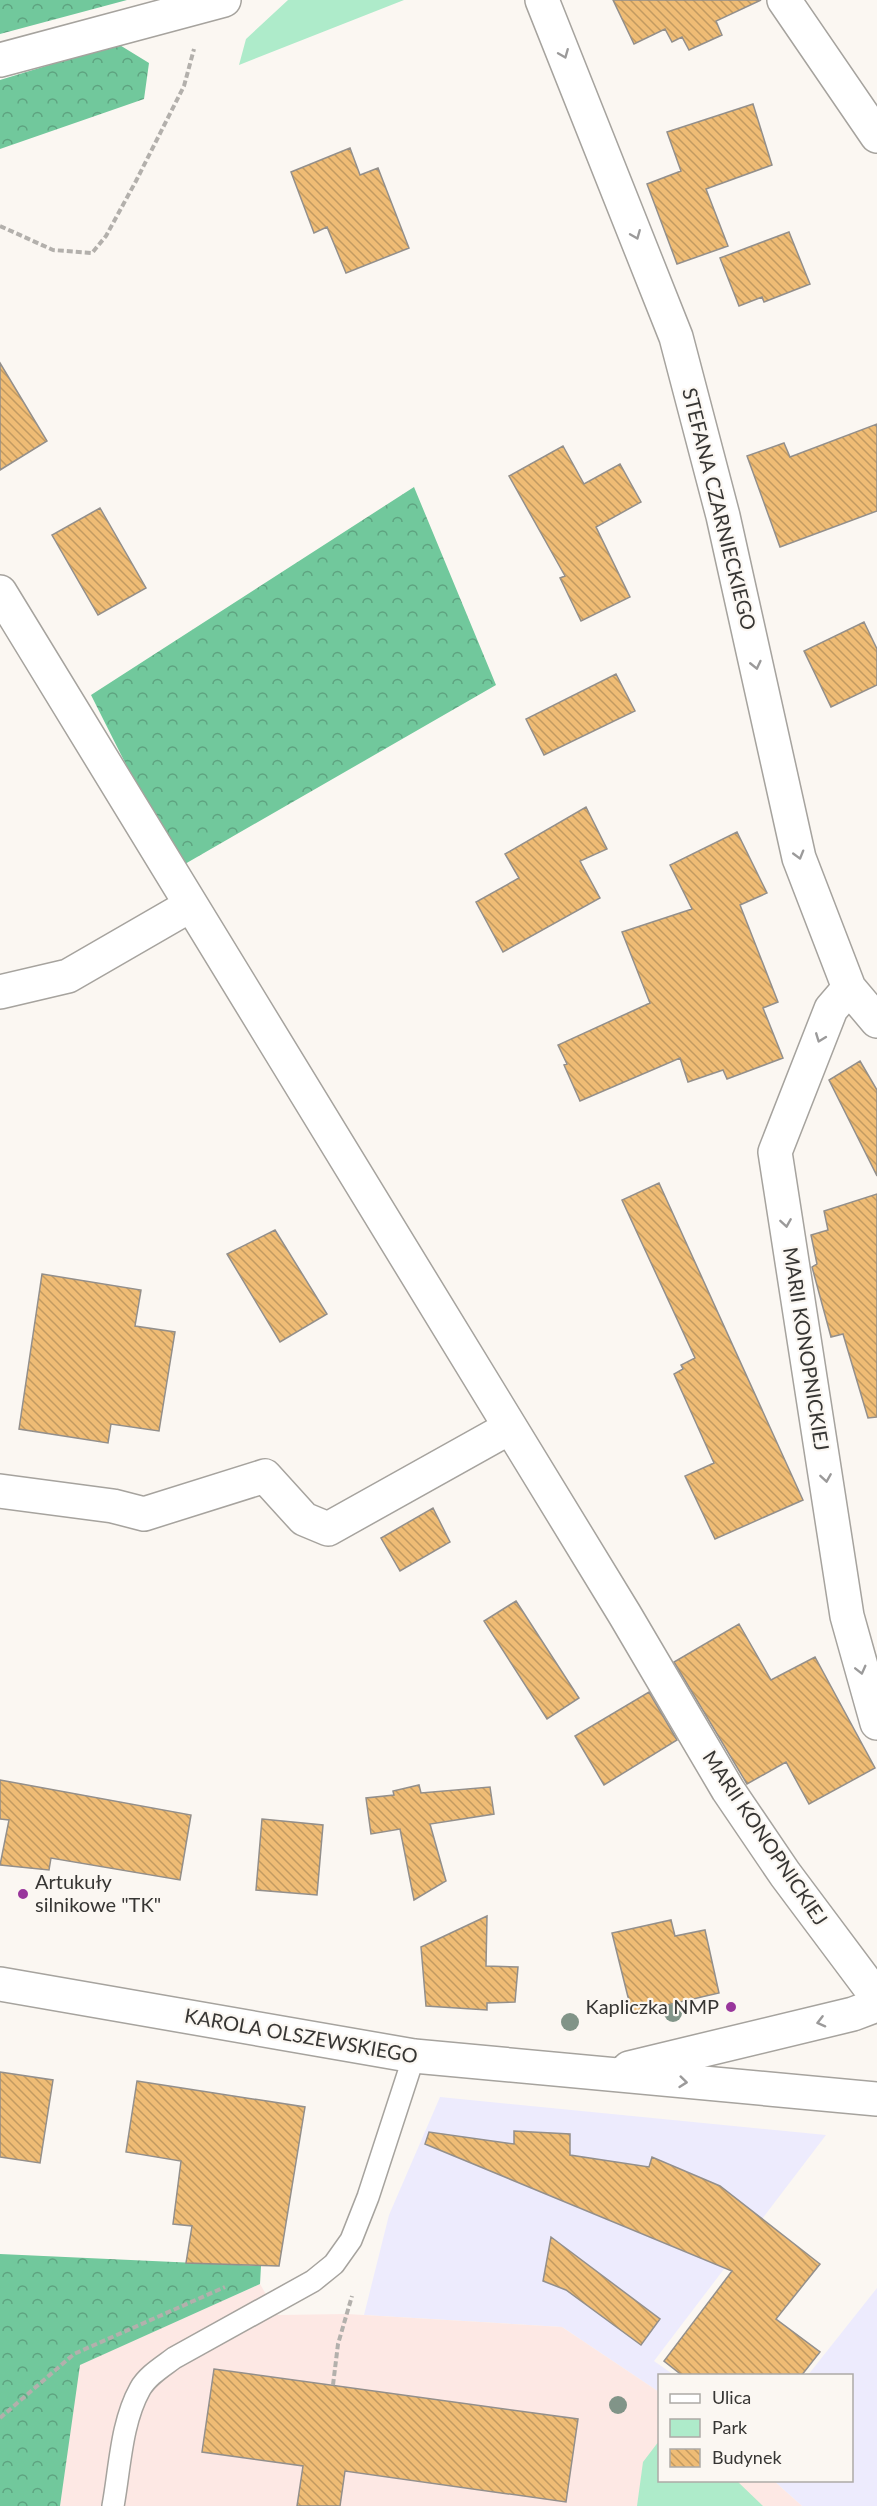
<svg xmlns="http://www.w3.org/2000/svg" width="877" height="2506" font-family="Lato,sans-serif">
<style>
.commercial{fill:#edebfd}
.education{fill:#fde8e4}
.green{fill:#aeebca}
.forest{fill:url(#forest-crowns)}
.building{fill:url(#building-back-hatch);stroke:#938f8b;stroke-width:1.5}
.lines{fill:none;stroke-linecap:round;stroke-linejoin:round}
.service-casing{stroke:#a6a39e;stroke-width:24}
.minor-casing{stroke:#a6a39e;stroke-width:36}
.path{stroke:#b3b0ac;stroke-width:4;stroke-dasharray:6 3;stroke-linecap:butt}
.service{stroke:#fff;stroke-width:21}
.minor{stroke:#fff;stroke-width:33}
.tree{fill:#819488}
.oneway{stroke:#9b9a9a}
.poi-dot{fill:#99369c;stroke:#fbf7f2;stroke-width:2}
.labels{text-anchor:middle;stroke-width:4.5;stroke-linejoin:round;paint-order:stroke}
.street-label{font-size:20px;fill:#373634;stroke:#fbf7f2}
.poi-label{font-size:20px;fill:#373634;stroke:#fbf7f2;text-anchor:start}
</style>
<defs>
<pattern id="forest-crowns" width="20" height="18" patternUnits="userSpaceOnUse" patternTransform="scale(1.5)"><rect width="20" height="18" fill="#71c89c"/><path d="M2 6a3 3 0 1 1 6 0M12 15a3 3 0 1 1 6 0" fill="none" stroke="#5ea380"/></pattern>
<pattern id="building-back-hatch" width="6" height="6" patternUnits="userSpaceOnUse" patternTransform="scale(1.5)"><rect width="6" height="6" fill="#efbc75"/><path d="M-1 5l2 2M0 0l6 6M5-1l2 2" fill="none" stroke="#c29a61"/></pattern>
</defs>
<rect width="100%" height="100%" fill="#fbf7f2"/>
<path class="commercial" d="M440,2097l386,38 -172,226 20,14 -14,1 -1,16 -97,-65 -198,-12 25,-100z
M877,2288v218h-75l-28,-25 78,-1v-104l-44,-1z"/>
<path class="education" d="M260,2284l18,31 69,-1 215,13 97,65 1,88 114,1 28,25h-742l19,-141z"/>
<path class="green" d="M288,0h116l-165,65 7,-26z
M659,2441l1,39 77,1 26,25h-126l6,-44z"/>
<path class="forest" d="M0,0h127l-127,34z
M118,44l31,19 -5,36 -144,50v-69z
M414,487l82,198 -318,183 -87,-173z
M0,2254l261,12 -1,18 -180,81 -20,141h-60z"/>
<path class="building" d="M613,0h148l-45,21 6,14 -33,15 -7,-13 -10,5 -7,-13 -31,15z
M753,104l19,61 -66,24 22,57 -51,18 -30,-80 34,-13 -14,-39z
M350,148l10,27 18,-7 31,80 -63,25 -19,-46 -13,6 -23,-61z
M789,232l21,52 -46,18 -2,-5 -23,9 -19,-48z
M0,363l47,78 -47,29z
M877,424v87l-97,36 -33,-91 37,-13 6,14z
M563,446l21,38 36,-20 21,38 -45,25 34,70 -49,24 -21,-43 5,-2 -56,-100z
M100,508l46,80 -48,27 -46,-80z
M864,622l13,27v36l-46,22 -27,-56z
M616,674l19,37 -91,44 -18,-36z
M586,807l21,42 -27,12 20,37 -97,54 -27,-50 43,-24 -14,-24z
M737,832l30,61 -27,12 38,97 -15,6 20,50 -56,21 -4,-9 -35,12 -8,-24 -100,43 -16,-36 3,-1 -9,-19 92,-42 -28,-71 70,-23 -22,-44z
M860,1061l17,29v86l-48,-96z
M659,1183l144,317 -88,39 -30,-63 29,-13 -40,-89 9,-5 -2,-4 14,-7 -73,-158z
M877,1194v223l-9,1 -25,-84 -12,3 -19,-70 5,-3 -6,-29 17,-5 -4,-19z
M275,1230l52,84 -47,28 -53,-88z
M42,1274l99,16 -6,36 40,6 -16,99 -48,-7 -3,19 -89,-14z
M433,1508l17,34 -50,29 -19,-33z
M516,1601l63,97 -32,21 -63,-98z
M739,1624l32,56 44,-23 60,111 -66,36 -23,-42 -39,22 -73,-122z
M649,1692l28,48 -73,45 -29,-49z
M0,1780l191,35 -11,65 -129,-22 -2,12 -49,-5 9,-45 -9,-1z
M419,1785l2,8 69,-6 4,27 -64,10 16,57 -32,19 -14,-71 -29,5 -5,-36 28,-3 -1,-4z
M262,1819l61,6 -6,70 -61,-5z
M487,1916l-1,50 32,1 -3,35 -28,1v7l-61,-4 -5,-59z
M671,1920l4,16 30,-6 14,63 -87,20 -20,-80z
M0,2072l53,8 -13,83 -40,-6z
M137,2081l168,26 -26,159 -93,-3 6,-37 -19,-2 8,-63 -55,-9z
M514,2131l56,3v21l79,12 3,-10 68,29 100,78 -44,55 44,33 -19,24h-118l-19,-15 68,-90 -307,-127 4,-12 85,12z
M551,2237l109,82 -19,26 -75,-55 -23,-9z
M214,2369l364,50 -12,83 -221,-31 -5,35h-43l6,-40 -101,-14z"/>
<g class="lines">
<g class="service-casing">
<path id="service" d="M113,2506c7,-38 8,-83 27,-117 7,-13 22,-22 34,-31l139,-77 21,-17 17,-24 17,-43 46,-141"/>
</g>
<g class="minor-casing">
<path id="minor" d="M542,0l134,337 47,179 76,342 50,130 28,33
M784,0l93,136
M0,60l224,-60
M0,592l625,1023 103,175 57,84 92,123
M849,988l-18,21 -56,143 72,464 30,107
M0,992l68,-16 123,-71
M0,1491l113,15 31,8 121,-38 39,43 24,10 181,-101
M0,1984l414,72 463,43
M629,2068l224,-54 24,-9"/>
</g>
<path class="path" d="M0,226l53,24 39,3 14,-17 30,-55 48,-95 10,-37
M333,2385l5,-41 14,-48
M0,2418l74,-64 151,-67"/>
<use href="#service" class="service"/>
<use href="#minor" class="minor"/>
</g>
<g class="tree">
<circle cx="673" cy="2013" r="9"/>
<circle cx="570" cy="2022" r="9"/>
<circle cx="618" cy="2405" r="9"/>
</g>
<defs><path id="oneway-chevron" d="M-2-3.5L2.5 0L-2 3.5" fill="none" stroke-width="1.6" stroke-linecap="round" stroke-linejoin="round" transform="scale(1.5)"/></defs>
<g class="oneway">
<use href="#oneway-chevron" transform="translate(564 54) rotate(68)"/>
<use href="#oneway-chevron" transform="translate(636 235) rotate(68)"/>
<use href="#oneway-chevron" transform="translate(756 665) rotate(77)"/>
<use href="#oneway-chevron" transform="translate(799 855) rotate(74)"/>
<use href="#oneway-chevron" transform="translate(820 1038) rotate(111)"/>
<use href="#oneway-chevron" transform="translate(786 1223) rotate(81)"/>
<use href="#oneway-chevron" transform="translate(826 1478) rotate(81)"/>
<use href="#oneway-chevron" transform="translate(861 1670) rotate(76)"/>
<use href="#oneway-chevron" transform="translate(821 2022) rotate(166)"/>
<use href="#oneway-chevron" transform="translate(683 2082) rotate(6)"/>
</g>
<g class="poi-dot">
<circle cx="23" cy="1894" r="6"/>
<circle cx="731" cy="2007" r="6"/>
</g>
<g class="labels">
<g class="street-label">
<text transform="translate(719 509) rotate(76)" y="7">STEFANA CZARNIECKIEGO</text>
<text transform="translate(806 1349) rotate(81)" y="7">MARII KONOPNICKIEJ</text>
<text transform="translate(765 1838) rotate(56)" y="7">MARII KONOPNICKIEJ</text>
<text transform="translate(301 2036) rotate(10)" y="7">KAROLA OLSZEWSKIEGO</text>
</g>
<g class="poi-label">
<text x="35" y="1889">Artukuły<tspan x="35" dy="23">silnikowe "TK"</tspan></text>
<text x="719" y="2014" text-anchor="end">Kapliczka NMP</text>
</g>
</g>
<rect x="658" y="2374" width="195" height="108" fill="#fbf7f2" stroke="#adaaa6" stroke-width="1.5"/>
<rect x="670" y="2394" width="30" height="9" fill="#ffffff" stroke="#adaaa6" stroke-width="1.5"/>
<text x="712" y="2404" font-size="18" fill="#373634">Ulica</text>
<rect x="670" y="2419" width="30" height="18" fill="#aeebca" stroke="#adaaa6" stroke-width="1.5"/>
<text x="712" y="2434" font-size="18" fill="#373634">Park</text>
<rect x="670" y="2449" width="30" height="18" fill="url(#building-back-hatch)" stroke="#adaaa6" stroke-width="1.5"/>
<text x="712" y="2464" font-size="18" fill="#373634">Budynek</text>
</svg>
